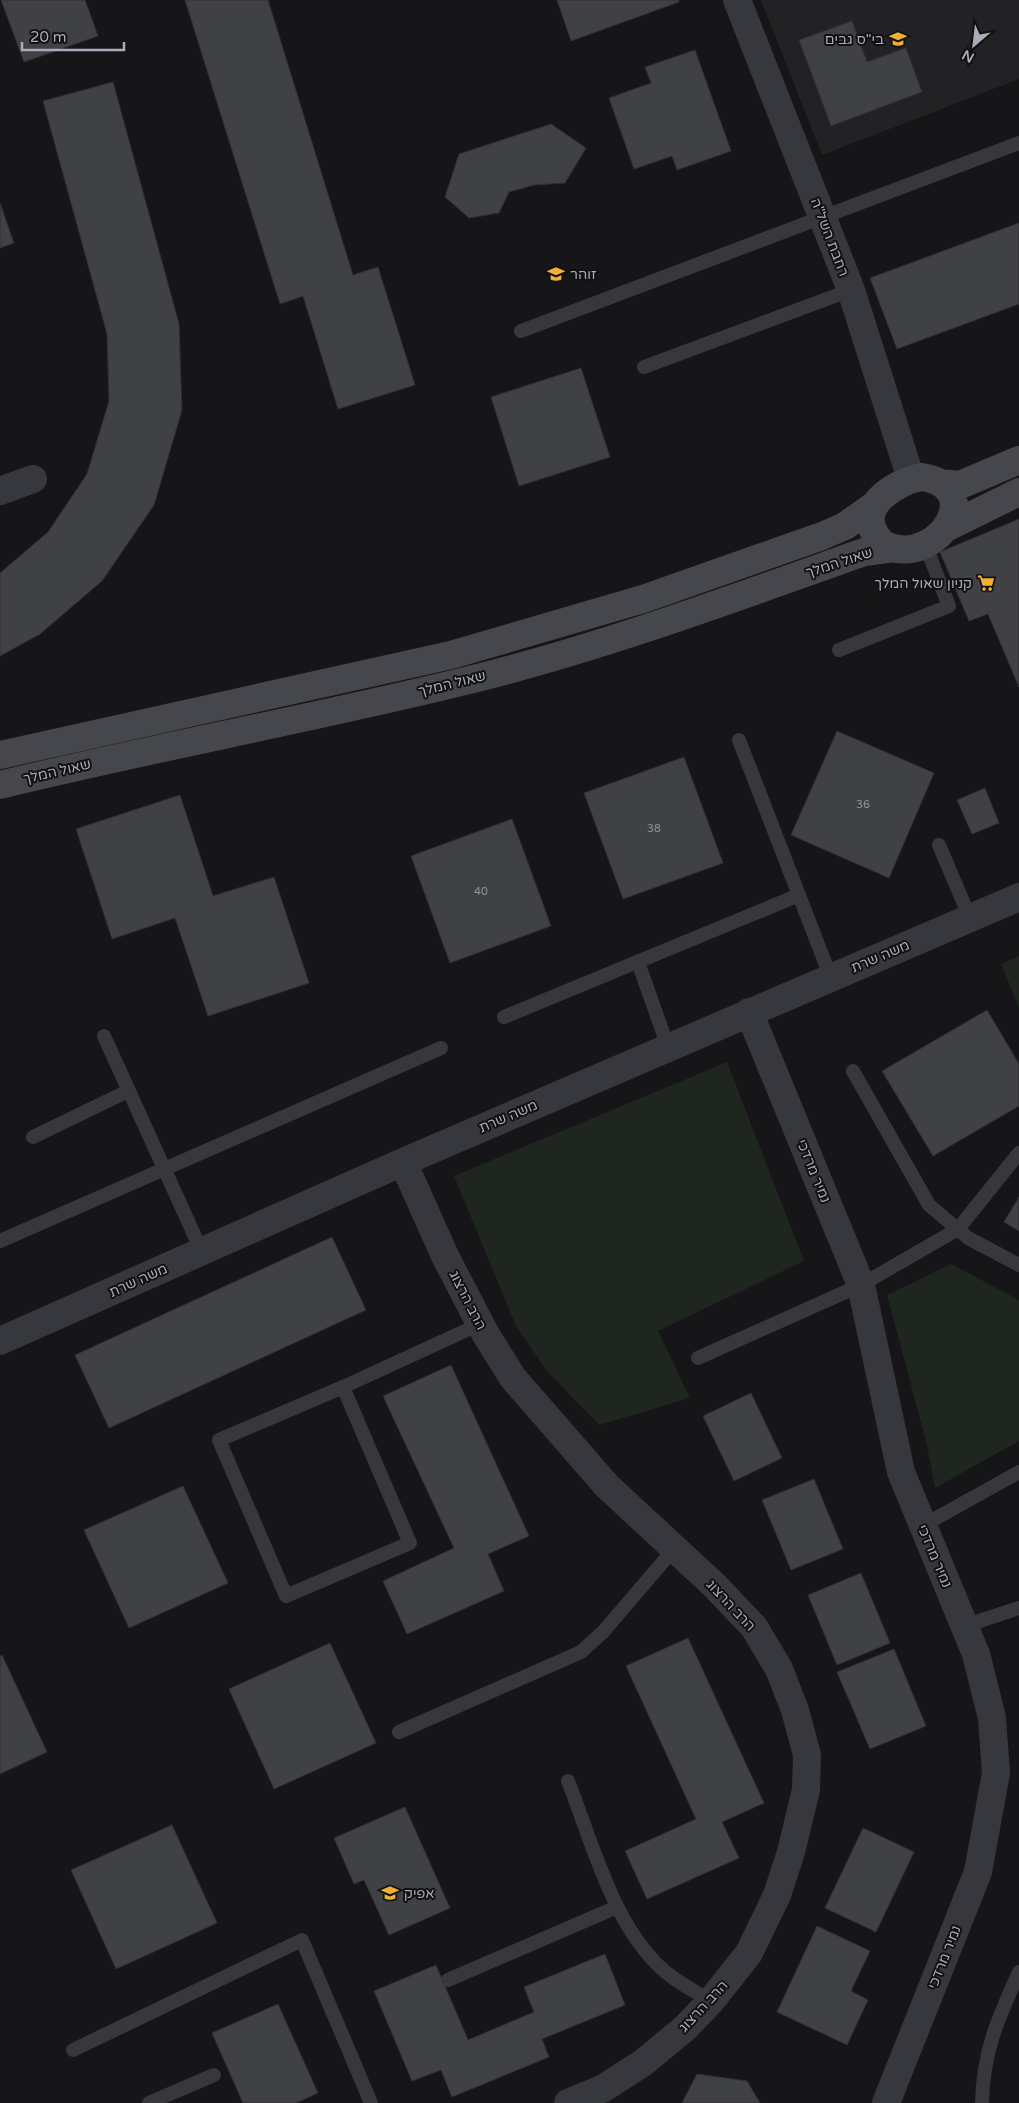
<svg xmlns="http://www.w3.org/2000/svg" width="1019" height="2103" font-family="'Varela Round','Noto Sans Hebrew',sans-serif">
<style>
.built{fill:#222225}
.green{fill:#1e261f}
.building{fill:#404145;stroke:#303034}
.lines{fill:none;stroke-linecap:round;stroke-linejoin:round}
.lane{stroke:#37383d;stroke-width:14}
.street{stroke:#37383d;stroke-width:28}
.secondary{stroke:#45474d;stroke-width:28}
.labels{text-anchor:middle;stroke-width:4;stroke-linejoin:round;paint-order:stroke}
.number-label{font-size:11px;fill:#8e929b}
.poi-label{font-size:14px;fill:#a8adb8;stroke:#111113;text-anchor:end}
.street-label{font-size:14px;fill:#a8adb8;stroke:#111113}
</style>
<rect width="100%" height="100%" fill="#161618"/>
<path class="built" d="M761,0h258v79l-197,76z"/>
<path class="green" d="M1019,956v52l-18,-44z
M727,1062l77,199 -146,70 32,67 -91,27 -52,-54 -31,-45 -62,-150z
M951,1264l68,36v141l-84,47 -9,-47 -39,-146z"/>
<path class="building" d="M1,0h84l13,36 -74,26z
M185,0h83l85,275 25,-8 37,118 -77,24 -35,-113 -23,8z
M557,0h122v2l-108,39z
M852,21l15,41 39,-14 16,44 -91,34 -32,-86z
M695,50l36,101 -54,19 -5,-14 -38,13 -25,-71 42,-15 -6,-16z
M113,82l66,242 3,86 -28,95 -52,76 -62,53 -40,22v-83l48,-41 39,-58 22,-73 -2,-67 -64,-233z
M551,124l35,24 -21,35 -31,2 -25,7 -10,21 -30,5 -24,-21 14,-43z
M0,203l14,40 -14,5z
M1019,223v81l-122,45 -27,-71z
M581,368l29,89 -91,29 -28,-89z
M1019,519v168l-31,-73 -19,7 -29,-69z
M837,731l97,42 -45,105 -98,-43z
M684,757l39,106 -100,36 -39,-106z
M985,788l14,35 -27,11 -15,-34z
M180,795l33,101 61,-19 35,106 -101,33 -33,-98 -63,21 -36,-110z
M512,819l39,107 -101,37 -39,-107z
M987,1010l32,54v42l-86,50 -51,-85z
M1019,1197v34l-15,-9z
M332,1237l34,73 -257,118 -34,-73z
M451,1365l78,171 -41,18 16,37 -97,43 -24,-53 71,-33 -71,-152z
M751,1393l31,65 -48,23 -31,-65z
M814,1479l29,70 -52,21 -29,-70z
M183,1486l45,97 -99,45 -45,-98z
M861,1573l29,70 -53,22 -29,-70z
M688,1638l76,165 -42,19 17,36 -92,41 -22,-48 71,-32 -70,-153z
M330,1643l46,100 -102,46 -45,-100z
M894,1649l32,77 -56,23 -33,-77z
M2,1655l45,97 -47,22v-118z
M405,1807l45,101 -61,27 -25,-55 -10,4 -20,-46z
M172,1825l45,98 -101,46 -45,-99z
M863,1828l51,24 -38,80 -51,-24z
M817,1926l53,25 -19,40 17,9 -21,45 -70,-33z
M605,1954l20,51 -83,34 7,18 -97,40 -11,-27 -29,11 -38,-90 62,-26 32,75 66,-28 -10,-25z
M278,2004l40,89 -22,10h-53l-31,-70z
M697,2074l50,7 13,22h-78z"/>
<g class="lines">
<path class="lane" d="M521,331l498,-188
M644,367l207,-77
M839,650l110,-44 -24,-62
M739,740l92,238
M939,845l31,73
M638,962l30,85
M504,1017l295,-122
M104,1036l98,216
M853,1071l76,134 39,33 51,27
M33,1137l95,-46
M0,1241l441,-193
M698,1358l163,-73 97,-56 61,-76
M343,1387l67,156 -124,53 -67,-156z
M343,1387l137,-63
M922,1526l97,-54
M964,1626l55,-18
M399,1732l182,-80 22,-20 71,-83
M568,1781c25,63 47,154 104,196 12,9 26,16 39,24
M448,1980l169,-73
M73,2050l229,-110 69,163
M149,2103l65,-28
M982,2103c1,-52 16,-84 37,-131"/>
<path class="street" d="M737,0l114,290 60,189
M0,491l33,-12
M749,1012l112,273 40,187 75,182 16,64 4,55 -18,99 -92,231
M403,1162l42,94 40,77 28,45 94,108 107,99 40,42 25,42 16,41 12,45 -1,35 -15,62 -14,43 -28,58 -38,48 -26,27 -41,34 -40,26 -36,15
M0,1341l403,-179 616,-265"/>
<path class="secondary" d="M922,477c66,11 16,87 -32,70 -7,-2 -13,-9 -16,-15 -16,-28 26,-52 48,-55z
M940,483l20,2 59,-25
M946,528l73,-36
M0,755l451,-100 192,-56 179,-63 23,-10 31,-22
M0,785c151,-37 305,-65 457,-102 138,-33 272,-83 407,-131l31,-4"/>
</g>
<defs>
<g id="school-bare" transform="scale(1.35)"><path d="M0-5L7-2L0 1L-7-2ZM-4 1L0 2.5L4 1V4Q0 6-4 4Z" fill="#f2b134" stroke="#111113" stroke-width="2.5" paint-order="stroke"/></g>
<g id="supermarket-bare" transform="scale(1.35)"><path d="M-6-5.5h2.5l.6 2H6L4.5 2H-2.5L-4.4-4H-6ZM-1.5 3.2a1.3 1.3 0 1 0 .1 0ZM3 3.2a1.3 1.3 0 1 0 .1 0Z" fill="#f2b134" stroke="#111113" stroke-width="2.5" paint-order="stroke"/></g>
</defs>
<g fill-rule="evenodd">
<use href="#school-bare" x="898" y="39"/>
<use href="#school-bare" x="556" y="274"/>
<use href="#supermarket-bare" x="986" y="583"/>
<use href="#school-bare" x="390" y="1893"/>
</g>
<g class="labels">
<g class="number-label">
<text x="863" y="808">36</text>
<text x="654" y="832">38</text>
<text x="481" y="895">40</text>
</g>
<g class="poi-label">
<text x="884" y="44">בי"ס גבים</text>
<text x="570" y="279" text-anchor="start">זוהר</text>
<text x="972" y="588">קניון שאול המלך</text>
<text x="404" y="1898" text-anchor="start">אפיק</text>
</g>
<g class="street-label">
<text transform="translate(830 237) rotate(69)" y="5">רחבת השל"ה</text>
<text transform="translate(839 562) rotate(-18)" y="5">שאול המלך</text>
<text transform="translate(452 683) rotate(-14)" y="5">שאול המלך</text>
<text transform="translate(57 771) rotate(-13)" y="5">שאול המלך</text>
<text transform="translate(880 956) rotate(-23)" y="5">משה שרת</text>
<text transform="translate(508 1116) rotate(-23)" y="5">משה שרת</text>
<text transform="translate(814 1171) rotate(68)" y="5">נמיר מרדכי</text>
<text transform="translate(138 1280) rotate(-24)" y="5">משה שרת</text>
<text transform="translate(468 1300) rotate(63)" y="5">הרב הרצוג</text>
<text transform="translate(935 1556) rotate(67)" y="5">נמיר מרדכי</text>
<text transform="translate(731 1605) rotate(47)" y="5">הרב הרצוג</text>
<text transform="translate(944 1957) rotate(-68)" y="5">נמיר מרדכי</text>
<text transform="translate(703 2006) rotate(-47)" y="5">הרב הרצוג</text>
</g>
</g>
<g transform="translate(974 45) rotate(208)" stroke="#111113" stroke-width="4" paint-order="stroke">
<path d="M0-4L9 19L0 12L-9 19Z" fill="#a8adb8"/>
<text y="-8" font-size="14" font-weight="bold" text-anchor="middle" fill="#a8adb8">N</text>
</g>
<path d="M22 42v8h102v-8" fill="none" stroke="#a8adb8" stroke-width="2.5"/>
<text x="30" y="42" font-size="15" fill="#a8adb8" stroke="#111113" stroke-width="4" paint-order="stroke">20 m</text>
</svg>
